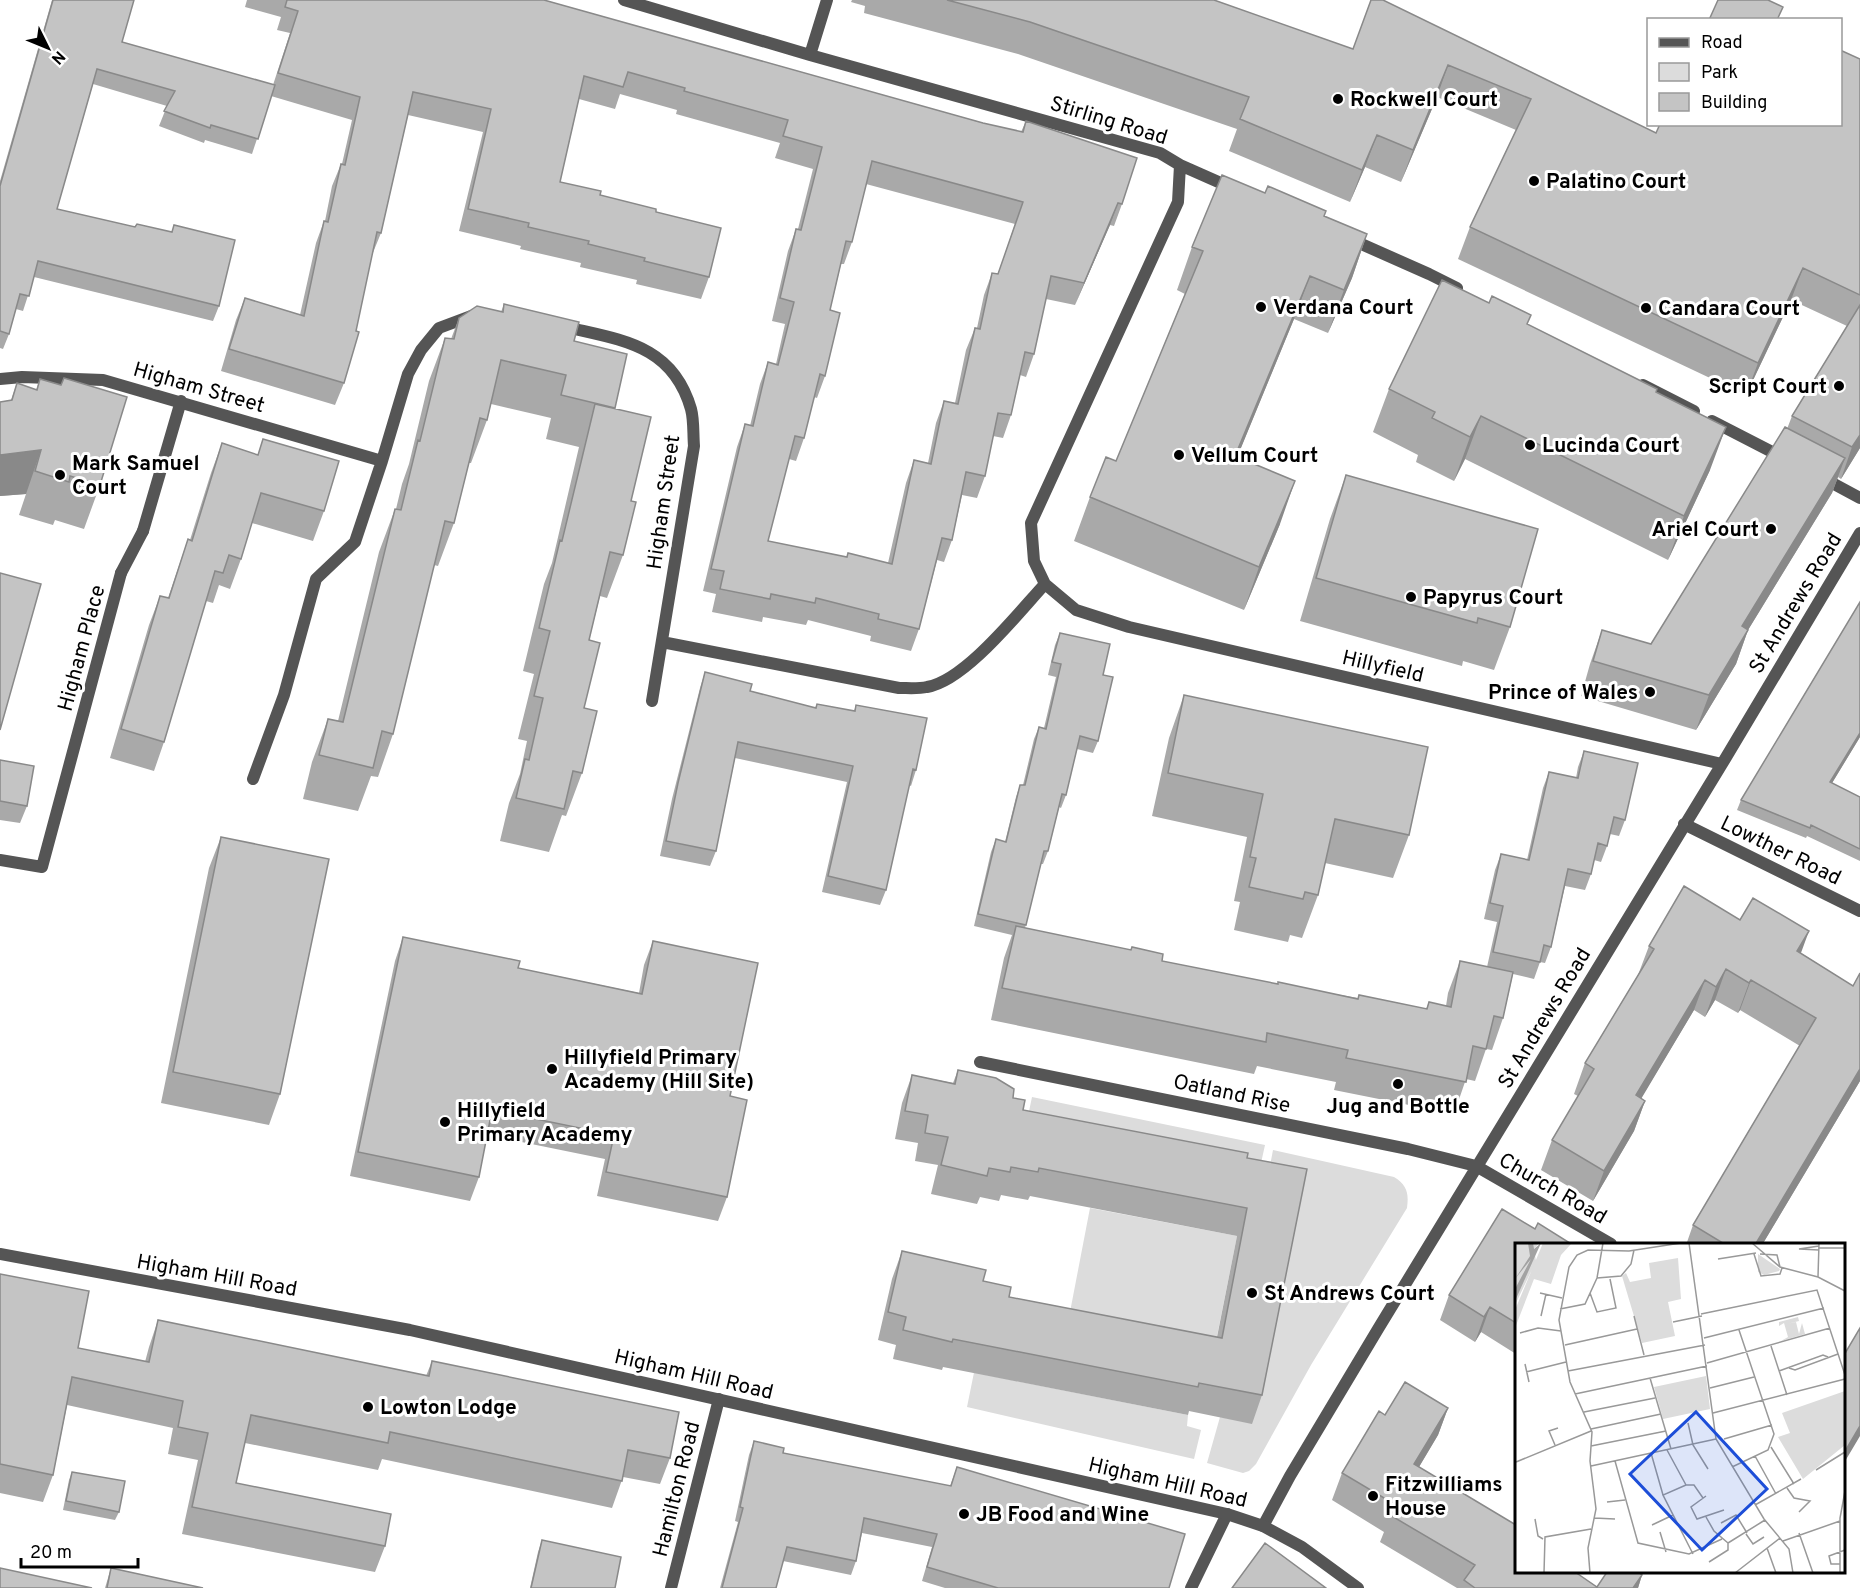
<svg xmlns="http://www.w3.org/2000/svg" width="1860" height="1588" font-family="Overpass,sans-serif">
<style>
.green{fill:#dcdcdc}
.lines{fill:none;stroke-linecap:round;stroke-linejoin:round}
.pedestrian{stroke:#555;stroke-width:12}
.minor{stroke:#555;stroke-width:12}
.tertiary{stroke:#555;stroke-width:12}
.wall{fill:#a9a9a9;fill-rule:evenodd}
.shaded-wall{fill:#898989}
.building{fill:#c4c4c4;stroke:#898989;stroke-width:1.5;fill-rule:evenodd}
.poi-dot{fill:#000;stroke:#fff;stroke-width:2}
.labels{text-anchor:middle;stroke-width:6;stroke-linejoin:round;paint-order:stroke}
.poi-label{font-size:21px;font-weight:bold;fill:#000;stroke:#fff;text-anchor:start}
.street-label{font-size:21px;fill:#000;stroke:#fff}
.inset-road{fill:none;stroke:#999;stroke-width:1.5}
.view{fill:#1d4ed8;fill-opacity:0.15;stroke:#1d4ed8;stroke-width:3}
.inset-edge{fill:none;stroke:#000;stroke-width:3}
</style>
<rect width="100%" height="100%" fill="#fff"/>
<path class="green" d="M1032,1097l233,48 -6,27 -240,-13z
M1273,1150l121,27c13,8 15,16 13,31l-96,157 -55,99 -7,7 -6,2 -36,-10 13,-46 32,6 13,-231z
M1090,1208l147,28 -26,130 -146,-28z
M981,1338l5,37 202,40 -1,11 14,4 -7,29 -227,-52z"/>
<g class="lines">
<path class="pedestrian" d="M121,573l22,-42
M1191,1588l36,-74"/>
<path class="minor" d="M624,0l186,55 350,98 20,12 -2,37 -147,321 3,38 11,23 31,26 53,17 593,137
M810,55l17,-55
M1180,165l52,23
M1350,239l79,35 28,14
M562,326c57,14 110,17 129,83 3,11 2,25 3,37l-42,255
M0,379l22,-2 81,3 279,81
M1643,385l51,26
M1712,421l72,37
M1821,477l39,21
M143,531l38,-130
M662,642l237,46c9,0 19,1 28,-1 38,-6 92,-75 118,-103
M253,779l31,-84 32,-116 39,-37 27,-81 26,-87 13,-24 18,-22 32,-12
M1684,824l176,87
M0,860l42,7 79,-294
M980,1062l428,87 68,17 135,78
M1263,1526l27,-50 88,-147 344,-565 138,-231
M671,1588l48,-189"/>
<path class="tertiary" d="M0,1254l410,76 817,184 36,12 39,21 56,41"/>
</g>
<path class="wall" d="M52,0h82l-12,42 151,43 17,-52 -13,-3 4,-13 -36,-10 2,-7h297l439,123 38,9 5,-11 96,83 -8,22 -4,-1 -35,80 -29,-6 -12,55 -8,23 -6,-2 -9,40 -8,23 -10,-2 -8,40 -8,22 -15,-3 -10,45 -8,22 -7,-2 -18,69 -8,22 -41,-10 1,-5 -63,-16 -2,5 -43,-8 -1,5 -50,-10 4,-18 -13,-3 34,-144 8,-23 5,2 10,-42 8,-22 8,2 9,-40 -13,-3 16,-70 8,-22h2l15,-60 -38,-11 5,-15 -104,-29 1,-4 -57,-16 -5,15 -36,-10 -19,83 40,13 56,17 53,65 -8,22 -65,-15 1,-4 -57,-13 1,-4 -61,-14 1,-3 -62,-15 24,-99 -75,-17 -27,118 -9,22 -28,128 -9,22 -114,-34 15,-51 9,-22 55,17 16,-72 8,-22h1l7,-35 9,-22h1l10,-44 -81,-24 -19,58 -47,-14 -1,3 -45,-17 8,-20 -74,-22 -36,125 78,18 37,5 2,-7 45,81 -6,15 -179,-44 -11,34 -7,-2 -7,25 -6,15 -3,-1v-167zM866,184l149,40 -17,50 -6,-1 -8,22 -7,33h-2l-9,22 -11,53 -11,-2 -8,22 -8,40 -14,-3 -8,23 -18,80 -42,-6 -78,-16 21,-82 7,2 8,-23 10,-41 3,1 8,-22 5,-66 11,-46h3l8,-22z
M852,0h362l139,49 18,-49 285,133 204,-74v389l-19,31 -3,-2 -6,16 -84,137 -12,34 -40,66 -115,-34 9,-32 12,-34 49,14 136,-215 5,-13 55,-90 -56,-26 -45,95 -288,-136 12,-32 46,-97 -79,-33 -36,85 -36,-15 -15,35 -121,-51 8,-22 -219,-75 -154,-41 1,-7 -14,-4z
M1324,216l43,18 -15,44 -24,55 -34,-14 -57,138 43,67 -36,86 -170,-69 16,-44 26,-36 69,-167 -8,-4 15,-43z
M504,304l70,37 40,67 17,93 -8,54 -16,43 -7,-2 -11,44 -5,68 -2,65 -16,43 -4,-1 -13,37 -49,-11 9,-38 11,-29 7,-33 -9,-2 16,-65 -11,-3 21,-87 8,-21 27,-116 -33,-8 5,-21 -60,-14 -4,16 -16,43h-2l-15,60 -16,43 -4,-1 -41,169 -15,43 -7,-1 -13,35 -55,-12 9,-37 16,-43 10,2 41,-169 16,-43h1l6,-25 7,-20 20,-83 16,-43 6,1 8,-21 42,-6z
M1527,324l129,68 54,78 -42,90 -203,-101 -11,22 -38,-19 2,-7 -45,-23 16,-43z
M40,379l60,106 -16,44 -29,-9 -2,5 -34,-10 7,-21 -26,2v-94l11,-2 6,-17 19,7z
M263,439l61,72 -11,30 -61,-18 -11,36 -11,30 -11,-4 -6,18 -7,-2 -42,141 -10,29 -44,-13 39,-133 11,-29 8,2 20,-59 2,1 21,-67 11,-30 36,12z
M1346,475l164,152 -16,43 -31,-9 -1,5 -162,-45 30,-102z
M1860,602v135l-28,46 28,14v64l-53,-25 -1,2 -69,-28 4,-10z
M1060,633l43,42 -5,66 -5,12 -16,-4 -11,46 -5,13 -2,-1 -11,44 -5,13h-2l-16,64 137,33 115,23 81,14 1,-3 67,14 3,-7 17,4 2,-13 12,-32 27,6 10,-45 -13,-3 11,-49 6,-16 26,6 16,-72 6,-16 27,6 2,-11 6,-16 41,69 -6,16 -9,-2 -3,12 -6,16 -7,-2 -3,14 -6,16 -20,-4 -14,61 -6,16 -5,-1 -6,17 -21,-5 -10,44 -11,32 -6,-1 -11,32 -9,-2 -12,35 -120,-24 2,-8 -79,-16 -3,8 -263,-54 13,-62 8,-23 -38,-9 17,-74 5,-13 9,3 11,-45 4,-12h3l11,-46 5,-12 5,1 12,-51 -8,-2 7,-30z
M705,672l45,19 65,17 2,-4 37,7 2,-6 60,65 -5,16 -2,-1 -23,105 -6,15 -58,-13 25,-110 -112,-24 -19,93 -6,15 -50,-10 12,-57 28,-111z
M1184,695l225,140 -16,43 -68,-15 -7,32 -16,43 -12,-3 -2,7 -54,-12 6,-28 -6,-1 13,-64 -95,-21 17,-78z
M0,760l27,46 -7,17 -20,-3z
M221,837l59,257 -11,31 -108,-22 48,-235z
M1740,920l61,33 52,33 7,-13v108l-98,164h-76l7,-20 107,-179 -60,-36 -2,3 -23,-13 -10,17 -11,-7 -53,88 4,3 -11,30 -41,70 -52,-31 11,-30 26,-44 -4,-2 11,-31 53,-88 11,-29z
M403,937l115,31 121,25 5,-28 9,-24 77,155 -3,101 -9,24 -121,-25 8,-37 -118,-24 -8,42 -9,24 -120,-25 45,-215z
M958,1070l55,28 10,12 224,48 15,237 -10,29 -63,-13 -1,4 -245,-48 -1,3 -49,-11 3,-14 -18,-5 14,-61 10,-28 81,30 26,16 208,40 20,-101 -207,-40 -2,4 -27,-5 -2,6 -19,-4 -3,7 -46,-10 7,-29 -23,-4 3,-18 -23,-4 7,-36 10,-28 41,8z
M1535,1229l-19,16v109l-35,-22 -6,10 -35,-22 9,-25z
M0,1274l78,74 67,14 4,-15 9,-27 268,56 6,-15 238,97 -10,26 -37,-7 -11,31 -230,-49 -4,11 -133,-27 -9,40 149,63 -10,26 -193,-38 16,-74 -30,-6 5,-26 -106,-23 -14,70 -10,27 -43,-9z
M1448,1408l-10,27 -19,32 97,105 81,15 45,-12 -4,13h-181l-77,-46 4,-10 -52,-32 10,-27 43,-58z
M754,1441l29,12 167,33 7,-19 212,121h-224l-23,-7 10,-34 -70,-14 -6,28 -5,14 -68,-14 -7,27h-56l18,-66 -3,-1 14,-66z
M72,1472l47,40 -4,8 -52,-10 6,-30z
M542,1540l73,48h-85l8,-36z
M111,1568l92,20h-98z"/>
<path class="shaded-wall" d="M1448,65l-11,32 -36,85 12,-32z
M1377,135l-12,32 -15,35 12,-32z
M1118,203l-8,22 -35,80 9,-22z
M1367,234l-15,44 -24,55 16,-43z
M1803,268l-12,32 -45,95 12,-32z
M1310,276l-16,43 -74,180 15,-43z
M1481,416l-16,43 -11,22 16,-44z
M1726,427l-16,43 -42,90 16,-44z
M1860,435v13l-19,31 11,-32z
M41,450l-15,44 -26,2v-41z
M1845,458l-13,35 -84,137 -12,34 -40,66 13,-35 33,-69z
M1295,481l-15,43 -36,86 15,-43z
M1860,733v4l-34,56 4,-11z
M1809,931l-11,30 -1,-10z
M1726,969l-11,31 -10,17 11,-30z
M1705,980l-11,30 -69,116 11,-31z
M1751,980l-11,30 -2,3 11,-30z
M1860,1069v12l-98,164h-7z
M1645,1101l-11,30 -41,70 11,-30z
M1490,1307l-9,25 -6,10 9,-25z
M1448,1408l-10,27 -34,57 10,-28z
M1860,1426v10l-16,27v-10z
M1642,1575l-4,13h-5z"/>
<path class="building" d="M53,0h81l-12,42 153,43 -17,54 -47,-14 -1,3 -46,-17 11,-20 -78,-22 -40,140 78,18 2,-3 35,8 2,-7 61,15 -16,66 -181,-45 -9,35 -9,-2 -11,40 -9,-3v-145z
M287,0h257l439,123 40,9 3,-11 111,37 -15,46 -4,-1 -34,80 -33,-7 -17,78 -9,-2 -14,63 -13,-2 -13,63 -19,-4 -14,68 -10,-2 -23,91 -41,-10 1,-5 -63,-16 -1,5 -44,-9 -1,5 -50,-10 4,-18 -13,-2 34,-145 8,2 15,-64 10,3 16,-63 -14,-4 16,-69 5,1 21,-83 -39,-11 5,-16 -104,-29 1,-3 -57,-16 -5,15 -39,-11 -24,106 41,9 -1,4 56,14v3l65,16 -12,49 -65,-16 1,-3 -57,-14 1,-3 -61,-14 1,-4 -61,-14 23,-100 -78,-17 -32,141 -4,-1 -21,99 3,1 -15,51 -115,-34 16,-51 59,18 20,-95 4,1 13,-58 4,1 15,-68 -82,-24 20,-62 -13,-4zM872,161l151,41 -25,72 -6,-1 -12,56 -5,-1 -17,76 -14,-3 -13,63 -17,-4 -22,104 -44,-11 -1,4 -79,-16 27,-105 9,2 16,-64 5,2 15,-63 -10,-3 16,-69 6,1z
M947,0h267l139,49 18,-49h12l273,133 4,-9h180v-74l20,9v236l-57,-27 -45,95 -288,-136 61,-128 -83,-34 -35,85 -36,-15 -15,35 -122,-51 9,-22 -219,-75z
M1718,0h50l15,7 -6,13h-68z
M1222,175l43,18 3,-7 58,25 -2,5 43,18 -23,56 -34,-14 -75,180 60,25 -36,86 -169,-70 16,-40 10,4 56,-135 31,-75 -11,-4z
M1442,280l47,23 3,-7 39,19 -4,9 130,65 -1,3 70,35 -42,89 -203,-100 -11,21 -38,-19 3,-6 -46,-23z
M504,304l75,18 -5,19 53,13 -12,54 -54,-13 5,-20 -65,-15 -14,60 -7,-2 -26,105 -9,-2 -52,213 -11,-3 -9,37 -54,-13 9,-36 15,3 52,-213 6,1 17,-70 2,1 25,-103 9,1 5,-21 18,-12 26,6z
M1860,305v130l-8,12 -60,-31z
M64,378l63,19 -27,88 -30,-9 -1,6 -34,-11 6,-21 -41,5v-53l12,-2 5,-17 20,7 3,-11 21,6z
M595,404l56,13 -20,84 5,1 -13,53 -13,-3 -21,88 11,3 -16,65 13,3 -15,62 -9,-2 -9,38 -48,-11 9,-39 4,1 14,-62 -9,-2 16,-65 -11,-3 21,-88 2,1z
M1785,427l60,31 -103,168 6,4 -39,65 -116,-34 9,-31 49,14z
M263,439l76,22 -15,50 -63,-18 -20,66 -12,-4 -6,18 -8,-2 -51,171 -43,-13 39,-133 9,2 19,-59 4,2 30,-98 36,12z
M1346,475l192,54 -28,98 -32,-9 -1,5 -161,-45z
M0,573l41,11 -41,146z
M1860,602v131l-30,49 30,15v52l-49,-24 -1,3 -69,-28z
M1060,633l50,11 -7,31 10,2 -15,64 -18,-5 -14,59 -4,-1 -14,57h-4l-18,74 -48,-11 18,-75 10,3 14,-57h5l14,-58 7,2 15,-65 -9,-2z
M705,672l47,12 -2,7 66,17 1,-4 38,7 1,-6 71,13 -11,52 -3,-1 -27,121 -58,-14 25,-110 -115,-24 -22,109 -50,-10 12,-58z
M1184,695l244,52 -19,88 -74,-16 -17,76 -13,-3 -2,7 -54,-12 7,-29 -6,-1 13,-63 -95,-21z
M1584,751l54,12 -13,57 -11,-3 -7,29 -9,-3 -7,31 -23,-5 -17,78 -7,-2 -4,17 -47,-10 10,-46 -13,-3 11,-49 28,6 20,-88 29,6z
M0,760l34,6 -7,40 -27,-5z
M221,837l108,22 -49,235 -107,-22z
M1684,886l56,34 13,-22 56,33 -12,20 56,35 7,-13v96l-105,176h-29l-33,-20 123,-207 -65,-38 -2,3 -23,-14 -10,18 -11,-7 -69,115 9,6 -41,70 -52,-31 42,-71 -9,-6 69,-114 -5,-3z
M1016,926l115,24 1,-3 31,7 -1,7 116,23v-2l80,17 1,-4 68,14 2,-7 22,5 9,-46 53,11 -10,46 -9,-2 -8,33 -13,-3 -7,36 -120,-24 2,-8 -81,-17 -1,9 -264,-54z
M403,937l117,24 -2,7 124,26 11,-53 105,22 -28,133 17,4 -20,97 -121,-25 8,-37 -122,-25 -13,67 -121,-25z
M958,1070l38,8 18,11 -1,9 12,2 -2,10 225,43 -1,5 60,11 -45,226 -63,-12 -1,4 -245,-48 -1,3 -49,-12 3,-13 -18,-5 14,-61 84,19 -3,11 28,6 -2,10 213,41 25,-130 -208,-40 -1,4 -27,-5 -1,5 -21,-4 -2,8 -46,-11 7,-28 -23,-4 3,-18 -23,-4 7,-36 43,9z
M1502,1209l33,20 3,-6 35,22h-57v78l-26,-16 -6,10 -35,-22z
M0,1274l89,17 -11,57 71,14 9,-42 271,56 3,-15 247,51 -9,46 -42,-8 -6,31 -232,-49 -2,11 -137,-28 -15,68 155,31 -6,32 -193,-39 16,-74 -30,-6 5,-26 -111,-24 -19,98 -53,-11z
M1860,1328v98l-16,27v-98z
M1405,1382l43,26 -34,56 102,61v47h59l22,15 10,-15h31l4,3 -9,13h-158l-11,-8 11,-15 -85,-50 6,-10 -54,-32 37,-62 6,4z
M754,1441l30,7 -1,5 168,33 6,-19 228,67 -16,54h-171l-71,-21 10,-33 -73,-16 -8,43 -69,-14 -11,41h-54l21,-80 -3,-1z
M72,1472l53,9 -6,31 -53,-11z
M542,1540l79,17 -6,31h-84z
M1265,1543l61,45h-94z
M0,1568l92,20h-92z
M111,1568l92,20h-96z"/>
<g class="poi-dot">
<circle cx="1338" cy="99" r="6"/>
<circle cx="1534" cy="181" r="6"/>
<circle cx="1261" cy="307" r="6"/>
<circle cx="1646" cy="308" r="6"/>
<circle cx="1839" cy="386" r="6"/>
<circle cx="1530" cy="445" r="6"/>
<circle cx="1179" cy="455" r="6"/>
<circle cx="60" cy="475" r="6"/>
<circle cx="1771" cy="529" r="6"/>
<circle cx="1411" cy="597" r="6"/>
<circle cx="1650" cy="692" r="6"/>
<circle cx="552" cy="1069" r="6"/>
<circle cx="1398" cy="1084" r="6"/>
<circle cx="445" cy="1122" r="6"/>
<circle cx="1252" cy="1293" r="6"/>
<circle cx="368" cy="1407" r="6"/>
<circle cx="1373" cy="1496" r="6"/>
<circle cx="964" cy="1514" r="6"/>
</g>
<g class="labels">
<g class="poi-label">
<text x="1350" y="106">Rockwell Court</text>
<text x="1546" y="188">Palatino Court</text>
<text x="1273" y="314">Verdana Court</text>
<text x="1658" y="315">Candara Court</text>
<text x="1827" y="393" text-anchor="end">Script Court</text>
<text x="1542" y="452">Lucinda Court</text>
<text x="1191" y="462">Vellum Court</text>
<text x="72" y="470">Mark Samuel<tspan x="72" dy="24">Court</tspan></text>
<text x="1759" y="536" text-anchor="end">Ariel Court</text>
<text x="1423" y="604">Papyrus Court</text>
<text x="1638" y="699" text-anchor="end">Prince of Wales</text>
<text x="564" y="1064">Hillyfield Primary<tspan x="564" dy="24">Academy (Hill Site)</tspan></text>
<text x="1398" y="1113" text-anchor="middle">Jug and Bottle</text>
<text x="457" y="1117">Hillyfield<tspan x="457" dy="24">Primary Academy</tspan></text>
<text x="1264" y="1300">St Andrews Court</text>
<text x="380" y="1414">Lowton Lodge</text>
<text x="1385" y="1491">Fitzwilliams<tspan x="1385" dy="24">House</tspan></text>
<text x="976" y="1521">JB Food and Wine</text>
</g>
<g class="street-label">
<text transform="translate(1109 120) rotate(17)" y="7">Stirling Road</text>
<text transform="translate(199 387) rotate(16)" y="7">Higham Street</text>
<text transform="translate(663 502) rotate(-82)" y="7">Higham Street</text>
<text transform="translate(1795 603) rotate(-59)" y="7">St Andrews Road</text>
<text transform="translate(81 648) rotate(-75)" y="7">Higham Place</text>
<text transform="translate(1383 666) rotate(13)" y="7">Hillyfield</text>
<text transform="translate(1781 850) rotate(26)" y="7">Lowther Road</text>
<text transform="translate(1544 1018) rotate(-59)" y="7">St Andrews Road</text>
<text transform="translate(1232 1093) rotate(12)" y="7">Oatland Rise</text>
<text transform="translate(1553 1188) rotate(30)" y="7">Church Road</text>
<text transform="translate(217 1275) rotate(10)" y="7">Higham Hill Road</text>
<text transform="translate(694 1374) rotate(13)" y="7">Higham Hill Road</text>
<text transform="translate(1168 1482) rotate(13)" y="7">Higham Hill Road</text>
<text transform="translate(676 1489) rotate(-76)" y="7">Hamilton Road</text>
</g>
</g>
<g transform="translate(1515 1243)">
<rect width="330" height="330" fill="#fff"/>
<path d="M0,0h24l-5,6 2,12 -21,44zM28,0h29l-11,12 -10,29 -17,-5 -19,49v-18zM243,11l22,15 -1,2 -15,4 -6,-3zM163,15l3,41 -13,3 7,34 -33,7 -20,-67 4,-3 4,9 21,-4 -2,-15zM283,74l1,4 -12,3 9,-2 3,12 3,-11 3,11 -24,7 7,-4 -4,-14 -5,3v-4zM191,133l4,33 -47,10 -9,-32zM330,148v54l-42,34 -25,-42 12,-4 -8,-20z" fill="#dcdcdc"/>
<path d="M13,0h5l1,6 7,-6 -26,58v-12l16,-30 -16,20 15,-23z" fill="#a3a3a3"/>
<path class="inset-road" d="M174,0l27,196 48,80 25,30 4,24M237,0l28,24 38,10 27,14M304,3l-20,3 20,1M304,5h26M239,11l7,22 19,-2 2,-6M245,11l17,1 3,12M203,16l38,-6M303,34l1,-34M82,35l24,-2 10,-12 3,-14M25,50l22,5M75,50l7,19 19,-4 -6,-29M45,66l25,-5 12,-26 6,-35M186,71l116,-24 28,85M26,73l5,-22M119,73l10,39M158,79l29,-6M5,90l18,-5 23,3M189,95l120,-30M50,102l72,-16M256,103l16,49M192,120l123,-35M10,121l4,18M274,125l6,2 43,-16M53,128l137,-26M264,128l44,-16 5,2M11,129l40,-10M135,135l21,71M195,145l44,-11M60,151l132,-28M69,169l71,-14M198,170l132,-34M173,180l5,22 15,24M76,186l70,-15M209,196l48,-14M40,202l-6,-14 9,-3M76,203l75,-15M256,204l23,37M152,207l19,35M136,210l12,42M240,213l21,38M100,218l23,82 51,11 33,-15M1,219l75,-31M76,223l125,-27M217,224l36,-17 6,-16 -35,-104M301,227l29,-18M171,242l-23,10 30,59M171,242h8l9,13M272,245l7,10 16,3 -11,11M191,253l-15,11 6,12 27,-9M92,259l18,-2M240,262l46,-26M191,274l8,14 14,12M79,275l21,1M20,276l3,17 5,3M206,280l15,-8 11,18M137,282l21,-10M145,289l6,20M284,290l14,40M231,291l7,10 11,-7M268,298l57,-20M213,300l37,-23M252,305l9,25M194,319l19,-12v-7M325,321h-9l-2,-8 16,-6M29,330l1,-36 46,-8M75,330l-2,-25 8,-39 -6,-48 2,-29 -22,-50 -11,-62 10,-53 8,-12 11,-5 41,1 52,-8M220,330l45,-35M325,330v-55l5,-27"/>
<path class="view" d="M181,169l71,77 -65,61 -72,-76z"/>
<rect width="330" height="330" class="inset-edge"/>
</g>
<rect x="1647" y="18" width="195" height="108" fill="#ffffff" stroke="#999999" stroke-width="1.5"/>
<rect x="1659" y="38" width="30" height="9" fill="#555555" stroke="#999999" stroke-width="1.5"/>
<text x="1701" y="48" font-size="18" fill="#000000">Road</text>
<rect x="1659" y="63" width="30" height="18" fill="#dcdcdc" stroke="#999999" stroke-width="1.5"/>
<text x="1701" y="78" font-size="18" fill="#000000">Park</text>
<rect x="1659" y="93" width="30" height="18" fill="#c4c4c4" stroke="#999999" stroke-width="1.5"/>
<text x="1701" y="108" font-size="18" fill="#000000">Building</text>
<g transform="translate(48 48) rotate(133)" stroke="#ffffff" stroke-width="4.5" paint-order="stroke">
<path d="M0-4.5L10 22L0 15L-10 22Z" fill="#000000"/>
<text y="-9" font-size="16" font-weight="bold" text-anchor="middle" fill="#000000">N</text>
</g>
<path d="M21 1558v9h117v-9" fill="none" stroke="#000000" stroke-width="3"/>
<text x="30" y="1558" font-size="18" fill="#000000" stroke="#ffffff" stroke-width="4.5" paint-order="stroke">20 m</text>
</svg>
